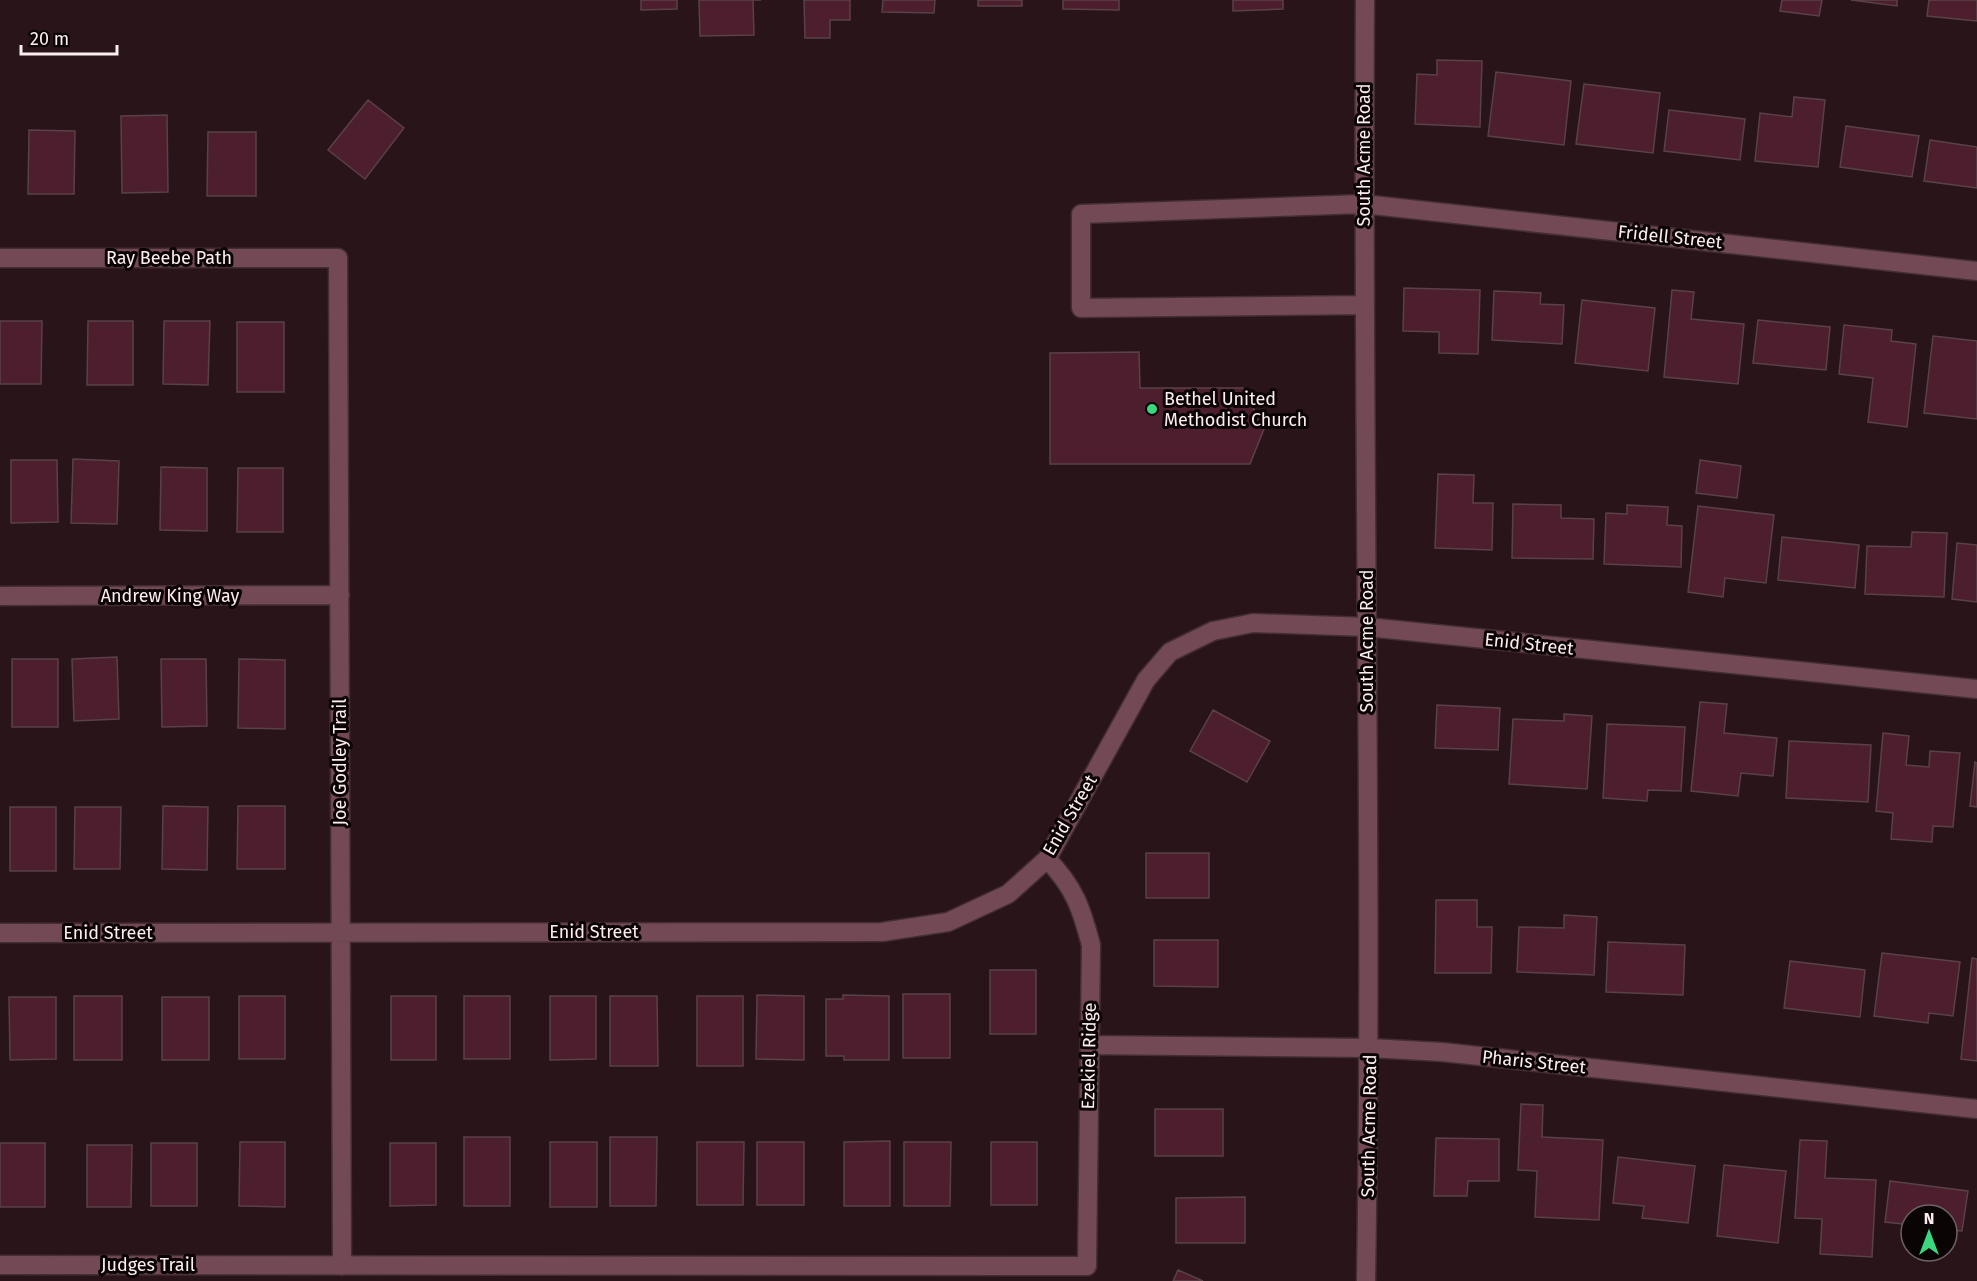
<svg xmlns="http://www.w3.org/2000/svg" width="1977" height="1281" font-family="'Fira Sans',sans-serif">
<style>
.building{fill:#4d1f2e;stroke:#594147;stroke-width:1.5}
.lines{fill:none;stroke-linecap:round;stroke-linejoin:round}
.minor-casing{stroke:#422e33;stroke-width:21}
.minor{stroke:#724954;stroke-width:18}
.poi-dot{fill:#3ad77f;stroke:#0b0405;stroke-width:2}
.labels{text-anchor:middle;stroke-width:6;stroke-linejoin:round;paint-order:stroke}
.street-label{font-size:18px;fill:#fdedf1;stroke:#0b0405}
.poi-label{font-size:18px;fill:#fdedf1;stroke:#0b0405;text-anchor:start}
</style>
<rect width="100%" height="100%" fill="#281419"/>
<path class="building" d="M641,0h36v9l-36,1z
M699,0h62h-8l1,35 -54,1z
M804,0h46v20h-20v18h-25z
M883,0h52l-1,13 -52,-1z
M978,0h44v6h-44z
M1063,0h56v10l-56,-1z
M1233,0h50v9l-50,2z
M1782,0h40l-3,16 -39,-5z
M1851,0h46v6z
M1929,0h48v21l-50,-5z
M1437,60l45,1 -2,66 -65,-3 2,-50 20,1z
M1496,72l75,9 -7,64 -76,-9z
M1584,84l76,9 -7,60 -77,-9z
M1794,97l31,3 -7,67 -63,-6 5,-48 32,4z
M368,100l36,28 -39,51 -37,-29z
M1669,110l76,9 -5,41 -76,-9z
M167,115l1,77 -46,1 -1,-77z
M1846,126l73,10 -7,41 -72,-10z
M29,130l46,1 -1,63h-46z
M208,132h48v64h-49z
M1930,140l47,7v41l-53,-7z
M1404,288l76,2 -2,64 -39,-1v-21l-36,-1z
M1672,290l22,2 -3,27 53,5 -6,60 -74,-7z
M1494,291l47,2 -1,11 24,1 -2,39 -70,-4z
M1582,300l73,8 -7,63 -73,-8z
M1758,320l72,7 -4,43 -73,-7z
M0,321h42l-1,63h-41z
M88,321h45v64h-46z
M164,321h46l-2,64 -45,-1z
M237,322h47v70h-47z
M1844,325l48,5 -1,11 25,3 -9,83 -39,-5 5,-44 -34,-4z
M1933,336l44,5v78l-53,-6z
M1139,352l1,36h103l21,41 -14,35h-200v-111z
M73,459l46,2 -2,63 -46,-1z
M11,460h46l1,62 -47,1z
M1700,460l41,6 -4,32 -41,-5z
M161,467l46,1v63l-47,-1z
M238,468h45v64h-46z
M1438,474l36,1 -1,28h20l-1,47 -57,-2z
M1513,504l48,1v13l33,1 -1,40 -81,-1z
M1627,505l41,2 -1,18 15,1 -1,41 -77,-3 2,-51 21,1z
M1698,506l76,9 -8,68 -41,-5 -2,19 -35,-5z
M1912,532l35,1 -3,64 -79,-3 2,-48 44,1z
M1782,537l77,8 -4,43 -77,-8z
M1957,543l20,2v57l-25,-3z
M117,657l2,62 -45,2 -2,-62z
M12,659h46v68h-46z
M161,659h45l1,67 -45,1z
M239,659l46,1v69l-47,-1z
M1700,702l27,2 -3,29 53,5 -4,38 -32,-3 -3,23 -47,-5z
M1437,705l63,3 -2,42 -63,-2z
M1213,710l57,31 -23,41 -57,-31z
M1564,714l28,2 -5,73 -78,-5 4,-65 51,2z
M1607,724l78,3 -4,64 -33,-1 -1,11 -44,-3z
M1883,733l26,3 -3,29 23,2 1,-16 30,2 -7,74 -20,-1 -1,16 -41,-3 2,-26 -17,-2z
M1789,741l82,4 -3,57 -82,-4z
M1975,762l2,1v44l-7,-1z
M163,806l45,1 -1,63 -45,-1z
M238,806h47v63h-48z
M10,807h46v64h-46z
M75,807h46l-1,62h-46z
M1146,853h63v45h-63z
M1436,900h41v27h15l-1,46h-56z
M1564,915l33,2 -3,58 -77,-3 2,-45 45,1z
M1154,940h64v47l-64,-1z
M1608,942l77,3 -2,50 -77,-3z
M1882,953l78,9 -7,54 -24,-3 -1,10 -54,-7z
M1972,958l5,1v102l-16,-2z
M1790,961l75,9 -5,47 -76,-9z
M990,970h46v64h-46z
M903,994h47v64h-47z
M757,995l47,1v64l-48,-1z
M843,995l46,1v64h-45v-4h-18v-57h17z
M74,996h48v64h-48z
M239,996h46v63h-46z
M391,996h45v64h-45z
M464,996h46v63h-46z
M550,996h46v63l-46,1z
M610,996h47l1,70h-48z
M697,996h46v70h-46z
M9,997h47v62l-46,1z
M162,997h47v63h-47z
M1521,1104l22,1 -1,32 61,3 -4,80 -64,-3 2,-46 -19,-1z
M1155,1109h68v47h-68z
M464,1137h46v69h-46z
M610,1137h47l-1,69h-46z
M1436,1138l63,1v42h-31l-1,15h-33z
M1800,1140l27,1 -2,37 51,2 -4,77 -52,-3 2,-35 -27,-1z
M890,1141v65h-46v-64z
M240,1142h45v65l-46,-1z
M550,1142h47v65h-47z
M697,1142h47l-1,63h-46z
M757,1142h47v63h-47z
M904,1142h47l-1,64h-46z
M991,1142h46v63h-46z
M0,1143h45v64h-45z
M151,1143h46v63h-46z
M390,1143h46v62l-46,1z
M87,1145h45l-1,62h-44z
M1618,1157l77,9 -7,57 -46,-5 2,-12 -31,-3z
M1724,1165l62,6 -8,72 -61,-7z
M1890,1181l78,10 -6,40 -15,-1v-15h-36v10l-26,-3z
M1245,1197v46h-69v-45z
M1178,1270l25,11h-30z"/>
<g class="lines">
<g class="minor-casing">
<path id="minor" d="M1365,0c-3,427 8,854 1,1281
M0,258h338l4,1008
M1364,305l-283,3v-94l282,-10 614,67
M0,596l340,-1
M0,933l882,-1 66,-10 60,-28 39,-35 99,-179 24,-28 43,-21 40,-8 114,4 610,62
M1090,1045l280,3 72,4 535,57
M0,1265l1087,1 4,-321c-10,-38 -17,-58 -44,-86"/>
</g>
<use href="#minor" class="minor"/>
</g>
<circle class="poi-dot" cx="1152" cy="409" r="6"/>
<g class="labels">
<g class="street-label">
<text transform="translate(1364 155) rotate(-90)" y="6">South Acme Road</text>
<text transform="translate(1670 237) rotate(6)" y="6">Fridell Street</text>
<text x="169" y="264">Ray Beebe Path</text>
<text x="170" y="602">Andrew King Way</text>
<text transform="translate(1367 641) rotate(-90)" y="6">South Acme Road</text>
<text transform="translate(1529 644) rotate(6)" y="6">Enid Street</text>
<text transform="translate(340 762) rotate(-90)" y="6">Joe Godley Trail</text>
<text transform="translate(1070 815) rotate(-60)" y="6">Enid Street</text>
<text x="594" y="938">Enid Street</text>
<text x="108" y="939">Enid Street</text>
<text transform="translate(1089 1056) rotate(-89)" y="6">Ezekiel Ridge</text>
<text transform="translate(1534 1062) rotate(6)" y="6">Pharis Street</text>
<text transform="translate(1369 1126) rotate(-89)" y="6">South Acme Road</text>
<text x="148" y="1271">Judges Trail</text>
</g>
<g class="poi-label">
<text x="1164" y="405">Bethel United<tspan x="1164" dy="21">Methodist Church</tspan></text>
</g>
</g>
<g transform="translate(1929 1233)"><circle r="28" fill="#0b0405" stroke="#6c6163" stroke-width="1.5"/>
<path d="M0-4.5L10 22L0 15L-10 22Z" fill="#3ad77f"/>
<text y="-9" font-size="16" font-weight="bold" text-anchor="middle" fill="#fdedf1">N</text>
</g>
<path d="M21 45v9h96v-9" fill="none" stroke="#fdedf1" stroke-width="3"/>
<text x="30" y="45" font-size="18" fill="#fdedf1" stroke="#0b0405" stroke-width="4.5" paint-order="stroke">20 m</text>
</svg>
